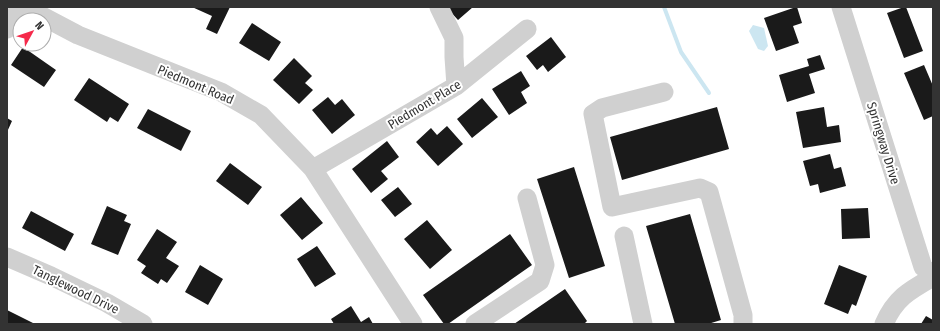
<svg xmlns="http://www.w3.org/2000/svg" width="940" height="331" font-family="'Fira Sans Condensed',sans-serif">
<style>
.water{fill:#cce6f1}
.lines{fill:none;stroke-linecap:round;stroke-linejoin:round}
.stream{stroke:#cce6f1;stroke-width:4}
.building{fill:#1a1a1a}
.minor{stroke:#d0d0d0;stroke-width:19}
.labels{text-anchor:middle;stroke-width:4;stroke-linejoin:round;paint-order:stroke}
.street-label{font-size:13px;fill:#333;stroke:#fff}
</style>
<rect width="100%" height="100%" fill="#fff"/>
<path class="water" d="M753,25l11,3 4,18 -4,5 -6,-2 -9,-18z"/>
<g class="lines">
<path class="stream" d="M664,7l17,45 28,41"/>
</g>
<path class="building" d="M192,7h38l-13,27 -11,-5 6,-13z
M450,7h23l-15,13 -10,-11z
M796,7h1l5,16 -9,3 6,17 -23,8 -12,-33z
M904,7h2l17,44 -19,7 -17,-45z
M252,23l29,19 -12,19 -30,-18z
M551,37l15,20 -18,15 -5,-7 -6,5 -11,-14z
M23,47l33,23 -12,17 -33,-22z
M820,55l5,14 -16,5 6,19 -28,9 -8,-27 30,-9 -2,-7z
M294,58l18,18 -7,7 8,7 -14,14 -26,-24z
M924,65l9,21v30l-9,4 -20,-47z
M521,71l9,15 -9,6 6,11 -18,12 -17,-26z
M89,78l40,26 -11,18 -8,-5 -3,5 -33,-22z
M328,97l7,8 7,-6 13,16 -23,19 -20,-24z
M482,98l16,19 -26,21 -15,-19z
M717,107l12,42 -107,31 -12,-43z
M824,107l3,20 12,-2 2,17 -38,6 -7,-36z
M148,109l43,22 -10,20 -44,-23z
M7,118l5,3 -5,11z
M447,126l16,18 -25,22 -22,-24 15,-14 6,7z
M387,141l12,16 -18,14 7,8 -17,14 -19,-24z
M830,154l4,15 7,-2 5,19 -26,7 -2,-9 -8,2 -7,-25z
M230,163l32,24 -14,18 -32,-24z
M574,167l31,99 -36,12 -32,-99z
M398,187l14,17 -17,13 -14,-17z
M301,197l22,26 -21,17 -22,-25z
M107,206l20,9 -3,6 7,3 -13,31 -27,-11z
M868,208l2,30 -28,1 -1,-30z
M31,211l43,23 -9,17 -43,-23z
M690,214l31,106 -13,4h-33l-29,-98z
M427,220l25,30 -22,19 -26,-30z
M157,229l20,13 -11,16 13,8 -12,17 -6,-4 -3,5 -17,-11 5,-7 -9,-6z
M510,234l22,31 -84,59h-4l-21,-29z
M317,246l19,28 -21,13 -18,-28z
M200,265l23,14 -15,26 -23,-13z
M839,265l28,11 -11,30 -4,-2 -4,10 -24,-10z
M565,289l22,32 -3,3h-70z
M351,306l10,16 8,-5 4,7h-39l-3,-5z
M7,310l28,14h-28z
M926,316l7,4v4h-12z"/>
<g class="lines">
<path class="minor" d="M25,7l53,28 143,57 40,23 52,54 100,155
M439,7l15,31v19l2,29
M841,7l82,260 10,7
M7,29l13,-22
M664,92l-62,16 -9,6 19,93 88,-19 9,4 34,123v9
M313,169l143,-83 71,-57
M624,236l19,88
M7,257l44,19 56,27 36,21
M475,324l65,-43 5,-16 -18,-67
M884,324c11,-26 26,-34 49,-47"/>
</g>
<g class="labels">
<g class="street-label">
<text transform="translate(196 84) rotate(23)" y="5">Piedmont Road</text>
<text transform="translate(424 104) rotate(-31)" y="5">Piedmont Place</text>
<text transform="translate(884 143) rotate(73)" y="5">Springway Drive</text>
<text transform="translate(76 289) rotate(26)" y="5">Tanglewood Drive</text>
</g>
</g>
<rect width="940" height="331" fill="none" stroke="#333333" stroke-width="16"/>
<g transform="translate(32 32) rotate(50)"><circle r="19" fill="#ffffff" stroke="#adadad"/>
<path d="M0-3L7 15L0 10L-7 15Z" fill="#f5294a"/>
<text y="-6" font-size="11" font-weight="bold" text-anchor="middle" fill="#333333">N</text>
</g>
</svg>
